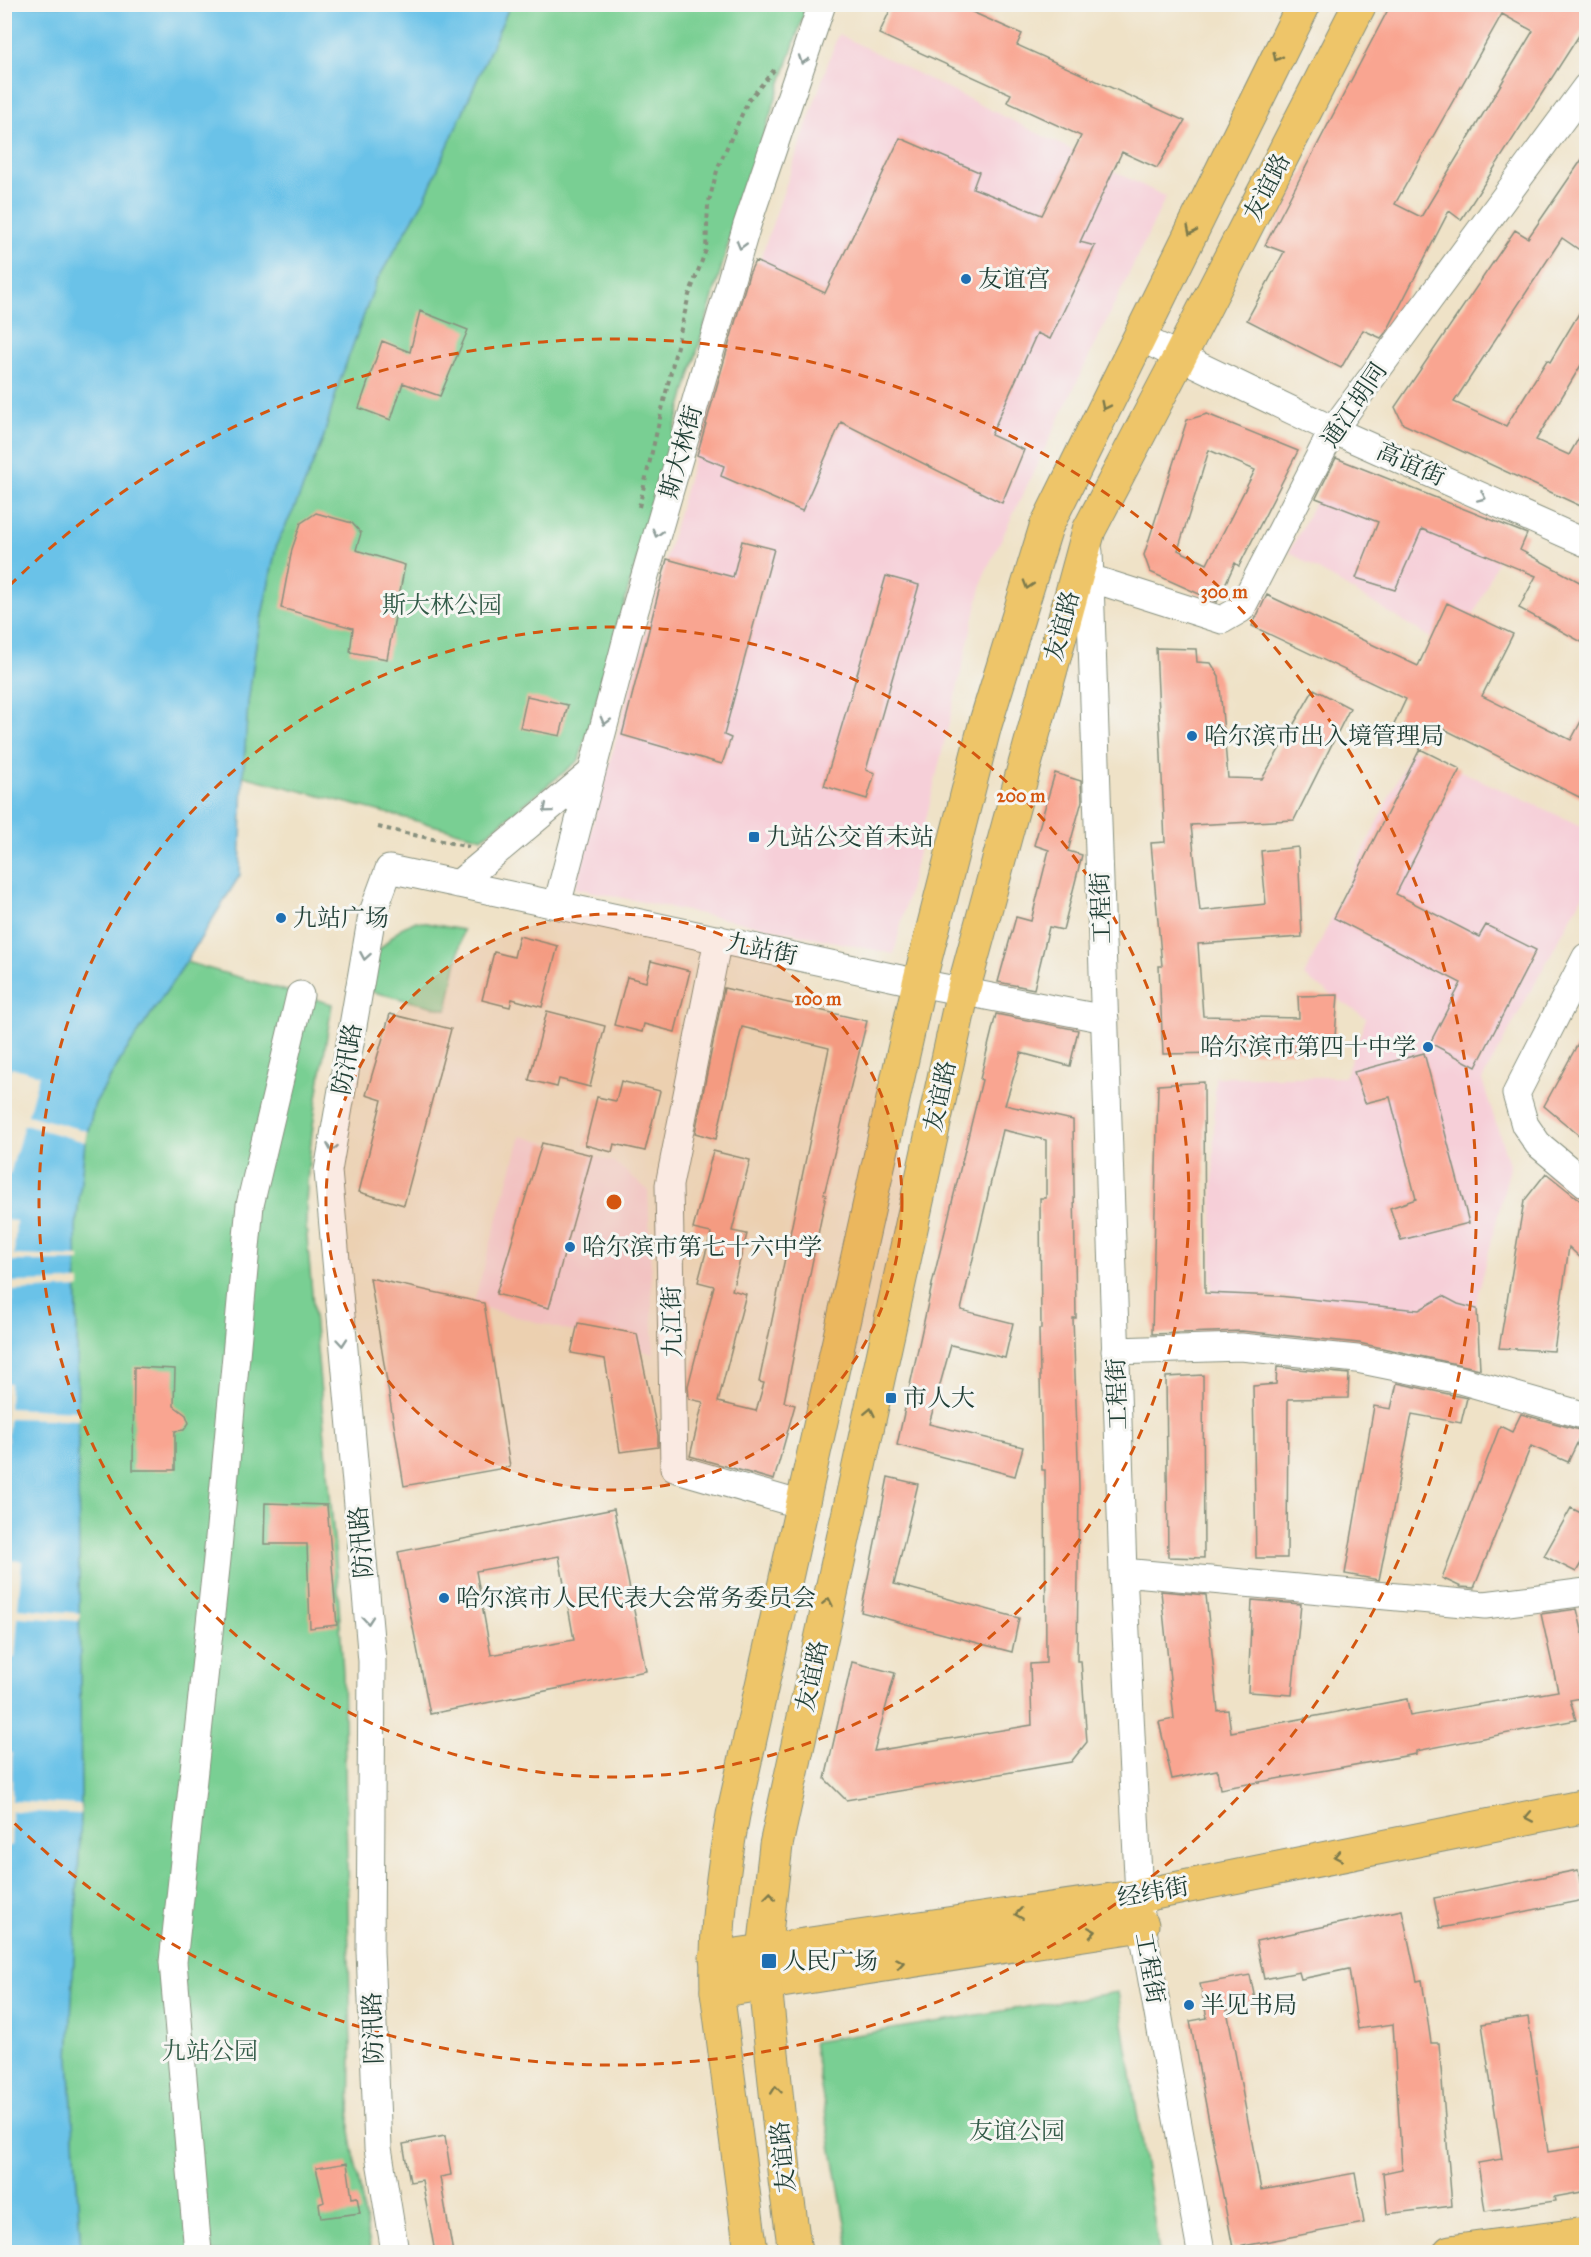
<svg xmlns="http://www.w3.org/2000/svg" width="1591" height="2257" font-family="'IM FELL Great Primer','Noto Serif SC',serif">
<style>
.built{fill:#f6cfd8}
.green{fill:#79cf93;stroke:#4c8664;stroke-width:1.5}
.water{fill:#6bc2e8;stroke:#45808e;stroke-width:1.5}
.pier{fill:#efe2c7}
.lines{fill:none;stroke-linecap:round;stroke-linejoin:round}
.ferry{stroke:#325e61;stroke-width:1.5;stroke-dasharray:8 6;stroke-linecap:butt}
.building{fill:#f9a591;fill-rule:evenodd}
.minor-casing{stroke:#87907e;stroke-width:29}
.major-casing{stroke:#87907e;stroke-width:35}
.highway-casing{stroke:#87907e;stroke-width:35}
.path{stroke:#87907e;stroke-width:4;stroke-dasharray:4.5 4.5;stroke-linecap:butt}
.minor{stroke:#fff;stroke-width:27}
.major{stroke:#eec569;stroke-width:33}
.highway{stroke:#eec569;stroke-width:33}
.oneway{stroke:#7c7a4c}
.oneway2{stroke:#8f9e9a}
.ring{fill:none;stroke:#d45610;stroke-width:3;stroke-dasharray:10 8}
.poi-dot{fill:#1f6fb2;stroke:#f6f6f2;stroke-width:2}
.labels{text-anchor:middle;stroke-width:6;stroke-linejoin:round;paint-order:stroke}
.street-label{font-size:24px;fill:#1f3d34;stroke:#f6f6f2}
.poi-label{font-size:24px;fill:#1f3d34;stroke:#f6f6f2;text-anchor:start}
.park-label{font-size:24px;fill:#315a47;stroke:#f6f6f2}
.centre{fill:#d45610;stroke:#f6f6f2;stroke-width:3}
.ring-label{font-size:18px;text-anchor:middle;font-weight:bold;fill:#d45610;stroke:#f6f6f2;stroke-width:6;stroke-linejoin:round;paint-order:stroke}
</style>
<rect width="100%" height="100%" fill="#f6f6f2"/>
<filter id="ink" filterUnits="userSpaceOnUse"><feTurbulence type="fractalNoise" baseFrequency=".0167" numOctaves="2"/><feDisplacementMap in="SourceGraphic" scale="12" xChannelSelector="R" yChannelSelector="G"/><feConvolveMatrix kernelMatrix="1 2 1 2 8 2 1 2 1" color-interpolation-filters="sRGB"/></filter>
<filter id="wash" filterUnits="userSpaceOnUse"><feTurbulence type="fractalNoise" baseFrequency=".008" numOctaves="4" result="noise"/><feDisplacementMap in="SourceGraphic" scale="24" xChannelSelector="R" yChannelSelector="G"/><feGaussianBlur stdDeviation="1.35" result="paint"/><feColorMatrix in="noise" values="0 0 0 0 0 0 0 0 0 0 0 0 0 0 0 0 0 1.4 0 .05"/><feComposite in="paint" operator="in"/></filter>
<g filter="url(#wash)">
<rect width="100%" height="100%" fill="#efe2c7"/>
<path class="built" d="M838,34l328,163 -182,378 -90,379 -319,-66 128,-463z
M1337,461l174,69 -54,124 -168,-102z
M1412,749l174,79v62l-104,190 28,87 -39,156 -260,-18 4,-228h130l21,-59 -62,-42z
M521,1136l93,26 34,28 6,164 -181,-49z"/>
<path class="green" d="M510,5h297l-71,212 -157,543 -97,78 -239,-62 5,-73 8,-59 21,-101 17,-34 29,-70 16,-56 37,-101 48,-82z
M416,921l47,9 -16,80 -78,-19 9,-40 23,-23z
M186,962l146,42c-11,74 -27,148 -26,222l31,345 6,103 8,376 -1,81 21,121h-290l-12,-194 12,-244 -5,-587 9,-85 10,-39 29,-49z
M1118,1992l41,260h-309l-37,-210z"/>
<path class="water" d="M5,5h505l-86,195 -48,82 -37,101 -16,56 -29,70 -17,34 -21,101 -8,59 -5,73 -3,99 -54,87 -62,92 -29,49 -10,39 -9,85 5,587 -12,244 12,194h-76z"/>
<path class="pier" d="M11,1067l28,8 -11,40 59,16 -2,11 -61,-17 -14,49 -5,-2 -1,-83z
M5,1220l11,1 -2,34 66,2v4h-68v21l68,-1v7l-67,3 -2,31 -6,-1z
M5,1383h5l-1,25 71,3 -1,9 -70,-2 -2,38h-2z
M5,1560l17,1 -4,47 62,5 -1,8 -61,-4 -3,41 -10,-1z
M5,1753h7v48l69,4v9l-69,-3 -1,35h-6z"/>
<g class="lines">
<path class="ferry" d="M4,754h1"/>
</g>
<g id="blocks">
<path class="building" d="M893,4h61l68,30 -5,11 168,76 -28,47 -35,-16 -42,90 15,4 -45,93 -13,-6 -46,102 33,15 -22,53 -161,-81 -39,89 -81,-35 3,-10 -27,-11 52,-181 6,-13 70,32 75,-155 79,34 -6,16 69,27 39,-79 -74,-34 4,-8 -132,-60z
M1391,4h196v19l-126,197 -12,-9 -62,120 -6,7 -18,-8 -22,38 -94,-48 37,-68 -19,-7zM1502,14l31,17 -112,186 -26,-13z
M1587,152v103l-25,-17 -108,164 52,24 41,-66 3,2 37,-62v68l-6,-3 -45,75 33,15 18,-31v85l-184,-85 -8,-17 120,-177 13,8z
M420,311l48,19 -28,66 -37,-13 -12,37 -32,-12 23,-67 28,11z
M1207,414l91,37 -59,115 -4,-3 -18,39 -67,-30 -6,-17 43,-135zM1209,450l46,20 -48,94 -29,-14z
M1336,458l191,76 -7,16 67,36v59l-68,-37 17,-32 -114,-47 -27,61 -39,-12 22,-56 -62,-24z
M316,513l36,10 9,10 -5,17 49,15 -18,94 -37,-7 3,-24 -72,-20 11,-59 9,-26z
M742,541l32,8 -50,186 7,3 -9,26 -100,-29 45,-176 66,18z
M886,576l33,9 -53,185 9,3 -8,26 -43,-13z
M1267,595l151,71 29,-63 66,31 -31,62 89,44 16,-30v91l-155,-78 -10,22 -31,-14 15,-32 -154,-73z
M1156,648l40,1 1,13 14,1 8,13 9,102 34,1 52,-90 36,19 -56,112 -103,5 9,86 66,-7 -5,-53 37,-4 4,90 -104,7 5,72 96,2 -1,-22 40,-1 -4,56 -171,3 -4,-88h3l-11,-123 14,-1z
M527,696l41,9 -8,31 -40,-8z
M1420,749l40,20 -64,125 83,43 7,-12 50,25 -60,117 -46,-24 31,-60 -127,-65z
M1055,773l26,8 1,20 -14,50 14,4 -19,75 -14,-3 -15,62 -36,-7 18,-65 15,4 18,-71 -15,-5z
M519,936l39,10 -16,61 -30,-8 -2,8 -28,-7 12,-48 20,5z
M651,961l39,10 -15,61 -31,-8 -2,8 -28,-7 13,-48 19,5z
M724,988l143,33 -43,173 2,1 -42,207 11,3 -21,75 -84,-24 13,-54 -14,-3 -1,-13 26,-100 -16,-4 13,-49 -18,-4 20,-78 37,9 -18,71 15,3 -15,56 14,4 -28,108 38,9 8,-28 -5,-1 70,-334 -87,-21 -26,112 -21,-6z
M547,1011l58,15 -15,61 -31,-8 -2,8 -28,-7z
M390,1014l61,15 -47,176 -45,-13 23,-92 -16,-5z
M996,1014l82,16 -8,36 -49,-13 -16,52 68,15 3,198h-3l6,168 -2,175h4l6,81 -16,20 -225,38 -21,-21 27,-117 43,11 -21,78 158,-26 -2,-61 16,-1 -1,-193h-3l-3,-141h2l-1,-131h6v-58l-43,-10 -42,180 52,13 -8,35 -54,-13 -22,79 94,23 -8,29 -118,-31 36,-165 49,-200 -2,-1z
M1587,1027v115l-43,-36z
M1424,1053l45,170 -68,17 -11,-32 26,-9 -26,-102 -25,6 -11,-31z
M621,1081l39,10 -15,60 -31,-7 -2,8 -27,-7 12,-48 19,4z
M1204,1082l1,211 73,3 141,14 24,-14 15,8 19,5 3,60 -121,-26 -117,-12 -90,3 6,-249z
M542,1143l50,12 -43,153 -53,-14z
M1546,1173l41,33v58l-18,-17 -15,104 -55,-3 25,-147z
M370,1278l114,25 26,164 -106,19z
M578,1323l59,11 21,101v12l-38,5 -15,-93 -34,-6z
M134,1367l41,2 -1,37 12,9 3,8 -5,7 -9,1v39h-42z
M1277,1367l72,7 -1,24 -60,1 -1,159h-31l-3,-172 23,-2z
M1203,1375l1,183 -36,-1 -2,-180z
M1397,1383l70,15 -6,25 -49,-9 -33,166 -34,-6 29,-168 17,3z
M1521,1414l62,17 -15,31 -37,-16 -57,142 -13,-1 -19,-9 58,-152 12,6z
M888,1477l30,7 -24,100 125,34 -7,34 -151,-40z
M265,1503l62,2 10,120 -27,3 -3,-84h-43z
M1571,1508l16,8v37l-11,19 -32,-16z
M614,1509l32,162 -216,43 -32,-162zM559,1556l15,84 -83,15 -15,-84z
M1161,1591l45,4 12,116 10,-1 3,22 176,-33 3,17 148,-25 -17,-77 36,-5 10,42v46l-17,3 6,20 -160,31v3l-196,35 -3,-19 -45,9 -13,-57 15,-3z
M1252,1600l49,4 -9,91 -44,-3z
M1578,1870l6,30 -144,28 -6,-30z
M1402,1910l15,71 5,-1 9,63h8l13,163 -65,8 -4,-41 19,-4 -9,-145 -35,5 -9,-60 -48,10 -2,-7 -35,7 -8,-38z
M1250,1975l6,29 -29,6 34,180 94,-17 9,50 -131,25 -43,-227 17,-3 -7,-34z
M1528,2017l20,135 39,-6v45l-33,6 1,4 -70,10 -7,-48 24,-4 -20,-135z
M445,2136l6,39 -11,2 13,76h-18l-13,-73 -12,2 -7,-38z
M347,2163l5,35 5,-1 3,16 -39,5 -2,-14 5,-2 -8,-34z"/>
</g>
</g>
<g filter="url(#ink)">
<use href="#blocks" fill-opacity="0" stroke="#87907e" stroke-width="1.5"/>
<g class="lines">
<g class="minor-casing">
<path id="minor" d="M1139,337l194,93 253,113
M1089,552l34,1020 16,324 3,29 59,327
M1090,578l132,42 19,-11 92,-179 253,-343
M458,884l134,-112
M557,905l71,-271 119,-409 75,-221
M718,939l-49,246 5,283 128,37
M1586,957l-70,137 9,31 13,19 48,40
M1115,1351l126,-4 116,12 103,21 126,36
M1123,1572l362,33 101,-13
M198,2252l-25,-290 44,-403 33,-354 50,-210
M395,2252l-17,-104 -8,-197 2,-290 -44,-490 44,-256 17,-46 530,114 186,36"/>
</g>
<g class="major-casing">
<path id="major" d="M716,1958l423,-62 447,-90
M717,1991l425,-66
M1450,2252l136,-18"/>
</g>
<g class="highway-casing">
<path id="highway" d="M751,2252l-34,-261c-2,-59 5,-117 16,-176l186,-832 66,-258 61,-198 258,-523
M795,2252l-10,-72 -20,-196 -1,-33 12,-106 187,-854 126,-461 90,-172 181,-354"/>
</g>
<path class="path" d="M639,507l50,-212 17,-45 2,-45 10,-38 30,-66 26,-31
M378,827l91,20"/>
<use href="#minor" class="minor"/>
<use href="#major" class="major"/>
<use href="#highway" class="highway"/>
</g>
<defs><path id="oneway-chevron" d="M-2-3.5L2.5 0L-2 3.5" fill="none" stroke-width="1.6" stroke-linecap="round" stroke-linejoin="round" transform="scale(1.5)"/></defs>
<g class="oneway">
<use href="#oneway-chevron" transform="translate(1277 57) rotate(117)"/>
<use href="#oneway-chevron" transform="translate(1191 231) rotate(116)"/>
<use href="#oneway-chevron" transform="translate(1105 406) rotate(116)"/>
<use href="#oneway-chevron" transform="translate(1028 585) rotate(107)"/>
<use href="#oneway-chevron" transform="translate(870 1412) rotate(-78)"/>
<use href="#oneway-chevron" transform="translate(828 1602) rotate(-78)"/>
<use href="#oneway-chevron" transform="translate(1529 1817) rotate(169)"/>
<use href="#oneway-chevron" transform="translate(1338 1856) rotate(169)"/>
<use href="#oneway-chevron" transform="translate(770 1896) rotate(-84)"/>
<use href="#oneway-chevron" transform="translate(1019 1914) rotate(172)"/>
<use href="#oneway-chevron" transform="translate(1092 1932) rotate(-9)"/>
<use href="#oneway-chevron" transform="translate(900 1963) rotate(-9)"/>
<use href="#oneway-chevron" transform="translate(776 2090) rotate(-96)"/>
</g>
<g class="oneway2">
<use href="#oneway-chevron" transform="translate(803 60) rotate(109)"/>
<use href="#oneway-chevron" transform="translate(741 245) rotate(106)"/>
<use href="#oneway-chevron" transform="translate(1482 497) rotate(24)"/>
<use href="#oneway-chevron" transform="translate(657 533) rotate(106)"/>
<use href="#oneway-chevron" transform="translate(605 721) rotate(105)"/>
<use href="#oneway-chevron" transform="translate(547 809) rotate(140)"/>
<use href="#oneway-chevron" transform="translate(365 956) rotate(100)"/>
<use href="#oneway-chevron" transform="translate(332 1148) rotate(100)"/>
<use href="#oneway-chevron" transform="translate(342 1342) rotate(85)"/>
<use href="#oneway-chevron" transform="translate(368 1620) rotate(85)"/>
</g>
</g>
<circle cx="614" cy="1202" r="288" fill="#d45610" fill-opacity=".12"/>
<g class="ring">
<circle cx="614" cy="1202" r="288"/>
<circle cx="614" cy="1202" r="575"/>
<path d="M9 586A863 863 0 1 1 9 1818"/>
</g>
<g class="poi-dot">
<circle cx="966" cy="279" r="6"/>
<circle cx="1192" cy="736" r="6"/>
<rect x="748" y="831" width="12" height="12" rx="3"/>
<circle cx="281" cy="918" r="6"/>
<circle cx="1428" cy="1047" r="6"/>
<circle cx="570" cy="1247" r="6"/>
<rect x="885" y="1392" width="12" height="12" rx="3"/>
<circle cx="444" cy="1598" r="6"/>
<rect x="761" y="1953" width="16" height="16" rx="3"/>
<circle cx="1189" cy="2005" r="6"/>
</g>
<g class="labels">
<g class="street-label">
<text transform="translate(1267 187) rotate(-63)" y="8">友谊路</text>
<text transform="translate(1354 405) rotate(-56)" y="8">通江胡同</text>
<text transform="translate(681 452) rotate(-74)" y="8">斯大林街</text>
<text transform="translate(1411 464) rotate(24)" y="8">高谊街</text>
<text transform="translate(1062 626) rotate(-75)" y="8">友谊路</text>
<text transform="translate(1101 908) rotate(-92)" y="8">工程街</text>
<text transform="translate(762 949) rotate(12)" y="8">九站街</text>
<text transform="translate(347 1059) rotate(-80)" y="8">防汛路</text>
<text transform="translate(940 1096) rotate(-78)" y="8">友谊路</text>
<text transform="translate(672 1322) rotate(-91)" y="8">九江街</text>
<text transform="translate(1117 1394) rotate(-92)" y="8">工程街</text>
<text transform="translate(361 1542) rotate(-95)" y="8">防汛路</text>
<text transform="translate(812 1676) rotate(-78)" y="8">友谊路</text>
<text transform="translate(1153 1892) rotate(-10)" y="8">经纬街</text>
<text transform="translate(1150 1968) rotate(80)" y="8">工程街</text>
<text transform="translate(373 2028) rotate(-92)" y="8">防汛路</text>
<text transform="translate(783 2157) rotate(-96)" y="8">友谊路</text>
</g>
<g class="poi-label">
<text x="978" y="287">友谊宫</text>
<text x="1204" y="744">哈尔滨市出入境管理局</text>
<text x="766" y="845">九站公交首末站</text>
<text x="293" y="926">九站广场</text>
<text x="1416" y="1055" text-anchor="end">哈尔滨市第四十中学</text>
<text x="582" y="1255">哈尔滨市第七十六中学</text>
<text x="903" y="1406">市人大</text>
<text x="456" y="1606">哈尔滨市人民代表大会常务委员会</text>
<text x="782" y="1969">人民广场</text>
<text x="1201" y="2013">半见书局</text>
</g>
<g class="park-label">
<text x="442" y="613">斯大林公园</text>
<text x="210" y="2059">九站公园</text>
<text x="1017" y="2139">友谊公园</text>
</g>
</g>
<circle cx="614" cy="1202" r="9" class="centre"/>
<g class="ring-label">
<text x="1224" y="598">300 m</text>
<text x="1021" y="802">200 m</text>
<text x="818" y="1005">100 m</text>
</g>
<rect width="1591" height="2257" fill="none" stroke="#f6f6f2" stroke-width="24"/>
</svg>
